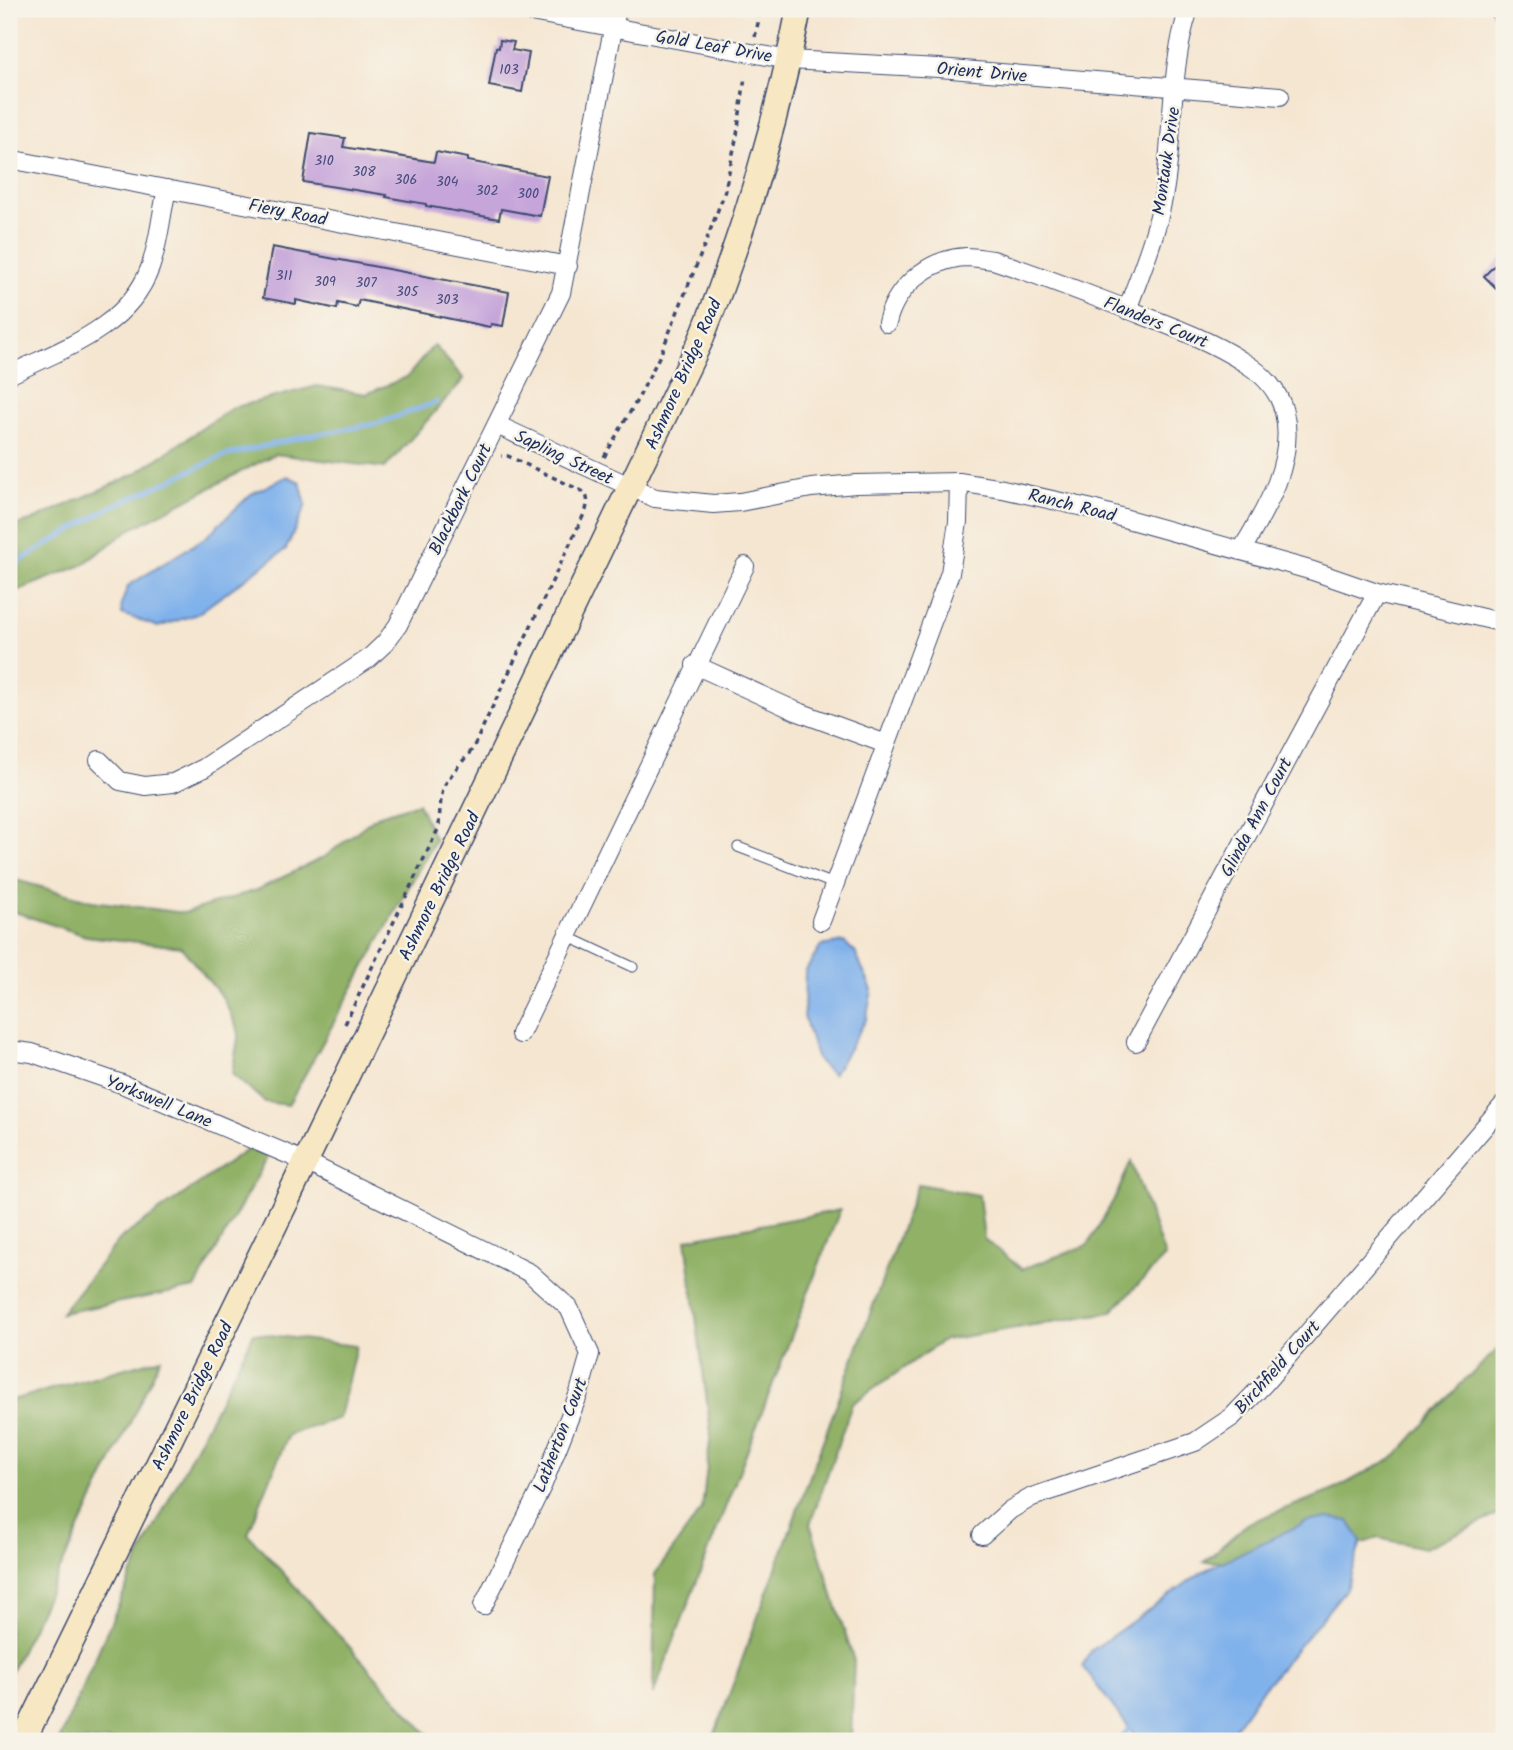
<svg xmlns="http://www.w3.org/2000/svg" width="1513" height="1750" font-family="Kalam,sans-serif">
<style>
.forest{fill:#90b166;stroke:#567062;stroke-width:2}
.water{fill:#7fb1eb;stroke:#4d70a4;stroke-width:2}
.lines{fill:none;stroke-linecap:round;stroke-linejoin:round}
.stream{stroke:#7fb1eb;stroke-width:5}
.building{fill:#c6a5da}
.service-casing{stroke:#3c4a6f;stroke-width:11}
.minor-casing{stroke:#3c4a6f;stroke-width:20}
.secondary-casing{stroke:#3c4a6f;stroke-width:27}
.path{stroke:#3c4a6f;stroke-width:3.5;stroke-dasharray:5 5;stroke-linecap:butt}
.service{stroke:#fff;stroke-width:9}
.minor{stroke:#fff;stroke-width:18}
.secondary{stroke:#f7e8c3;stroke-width:24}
.labels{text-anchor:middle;stroke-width:5;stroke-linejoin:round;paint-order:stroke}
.number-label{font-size:14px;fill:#464c7d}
.street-label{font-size:18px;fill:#1b2f5e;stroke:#f7f3e8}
</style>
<rect width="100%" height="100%" fill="#f7f3e8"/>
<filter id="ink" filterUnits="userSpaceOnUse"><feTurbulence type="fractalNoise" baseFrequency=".0143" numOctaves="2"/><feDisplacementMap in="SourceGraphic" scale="14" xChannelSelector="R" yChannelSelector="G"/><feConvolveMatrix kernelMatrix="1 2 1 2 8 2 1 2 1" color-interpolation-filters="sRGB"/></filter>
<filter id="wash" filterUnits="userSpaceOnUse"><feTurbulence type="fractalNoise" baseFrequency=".00686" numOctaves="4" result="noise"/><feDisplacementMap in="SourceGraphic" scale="28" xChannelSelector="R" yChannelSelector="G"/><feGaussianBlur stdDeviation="1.57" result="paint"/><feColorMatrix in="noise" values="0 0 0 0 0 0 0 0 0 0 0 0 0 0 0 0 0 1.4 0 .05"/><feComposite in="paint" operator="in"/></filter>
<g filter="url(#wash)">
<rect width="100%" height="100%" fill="#f5e6d1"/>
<path class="forest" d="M434,345l30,34 -79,89 -110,-14 -146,76 -47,35 -73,29v-67l22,-6 104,-47 97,-66 85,-22 49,8 41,-17z
M418,803l17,37 -147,265 -23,-3 -33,-28 7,-42 -16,-34 -42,-51 -95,-11 -77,-26v-34l3,3 80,22 92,12 73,-23 69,-34 51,-40z
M248,1149l20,8 -73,131 -134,25 59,-74z
M1131,1161l34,96 -54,55 -167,28 -92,64 -42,120 44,137 -3,80h-139l206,-557 61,11 5,44 38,30 66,-24 29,-51z
M840,1210l-187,485 2,-121 47,-65 9,-76 -25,-194z
M254,1333l102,13 -17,72 -51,17 -40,99 186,207h-375l80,-183z
M1504,1343v169l-79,36 -47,-10 -68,22 -106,2 44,-39 86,-33 62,-34 62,-69z
M161,1358l-152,318v-275z"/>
<path class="water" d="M287,476l13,6 6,23 -20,44 -89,65 -39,13 -36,-13 -1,-9 7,-19 78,-49 45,-43z
M844,942l11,10 17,38 -6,30 -33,55 -16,-15 -13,-44 1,-44 16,-26z
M1328,1518l21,3 12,21 -15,47 -89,107 -31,45h-87l-57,-75 9,-15 112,-80 103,-49z"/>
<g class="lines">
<path class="stream" d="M9,567l100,-59 114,-52 84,-20 72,-13 58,-21
M1119,1741l10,-12"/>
</g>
<g id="blocks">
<path class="building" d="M500,40l14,2 -2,8 17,3 -7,39 -33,-6 7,-39 3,1z
M311,133l34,5 -2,9 91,15 2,-10 32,6v3l80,15 -8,40 -39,-7 -2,10 -73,-13v-2l-40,-7 1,-2 -84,-13z
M272,247l237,45 -6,34 -12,-2 -1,3 -131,-27 -2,7 -19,-4 -1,6 -41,-9v4l-33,-6z
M1504,256v40l-20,-20z"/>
</g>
</g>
<g filter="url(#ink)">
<use href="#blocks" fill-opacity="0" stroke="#3c4a6f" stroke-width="2"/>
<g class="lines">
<g class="service-casing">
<path id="service" d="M738,847l96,37
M567,936l66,31"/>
</g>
<g class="minor-casing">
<path id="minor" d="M515,9l274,51 150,8 341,28
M1500,9l4,13
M9,159l559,107
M1127,310c15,-41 32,-81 38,-124 9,-59 5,-121 24,-177
M887,323c8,-35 41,-64 79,-66 9,0 18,2 27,3 46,15 91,33 136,50 39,15 81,30 116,53 18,11 34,28 39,49 12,49 -19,99 -43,139
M9,375c53,-26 119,-47 141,-107 9,-25 11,-53 17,-79
M497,425l158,73 58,6 27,-2 71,-14 45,-4 103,-2 44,7 85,19 225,63 64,22 127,30
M695,665l101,46 90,33
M99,760l21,21 25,5 28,-3 31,-15 164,-109 17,-16 13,-18 163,-332 56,-284
M821,921l129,-348 8,-51 1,-40
M520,1034l225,-468
M1136,1042l241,-449
M9,1050l23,3 90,31 184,78 224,111 39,35 21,46 -11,39 -36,91 -60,122
M982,1535l28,-25 22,-13 163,-55 37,-25 32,-33 240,-280"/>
</g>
<g class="secondary-casing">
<path id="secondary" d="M23,1741l268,-549 409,-850c45,-111 76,-217 99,-333"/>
</g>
<path class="path" d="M755,37l6,-28
M604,457l36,-62 21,-42 44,-109 19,-50 13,-59 8,-58
M345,1024l94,-197c2,-46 4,-42 33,-77l114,-240c2,-8 3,-14 -4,-19l-74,-35h-7"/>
<use href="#service" class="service"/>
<use href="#minor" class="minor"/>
<use href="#secondary" class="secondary"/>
</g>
</g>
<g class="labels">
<g class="number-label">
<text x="509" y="74">103</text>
<text x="324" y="165">310</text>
<text x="364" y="176">308</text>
<text x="406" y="184">306</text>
<text x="447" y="186">304</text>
<text x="487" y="195">302</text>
<text x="528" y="198">300</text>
<text x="284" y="280">311</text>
<text x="325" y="286">309</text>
<text x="366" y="287">307</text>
<text x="407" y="296">305</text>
<text x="447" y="304">303</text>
</g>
<g class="street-label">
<text transform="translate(714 46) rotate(10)" y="6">Gold Leaf Drive</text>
<text transform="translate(982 72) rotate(5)" y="6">Orient Drive</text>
<text transform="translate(1166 161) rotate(-82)" y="6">Montauk Drive</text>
<text transform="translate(288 212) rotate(11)" y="6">Fiery Road</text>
<text transform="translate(1156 322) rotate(22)" y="6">Flanders Court</text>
<text transform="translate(683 374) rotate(-66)" y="6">Ashmore Bridge Road</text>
<text transform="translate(564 457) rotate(25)" y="6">Sapling Street</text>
<text transform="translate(460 499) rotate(-64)" y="6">Blackbark Court</text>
<text transform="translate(1072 505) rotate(14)" y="6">Ranch Road</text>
<text transform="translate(1256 817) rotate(-62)" y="6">Glinda Ann Court</text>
<text transform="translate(439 886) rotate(-64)" y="6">Ashmore Bridge Road</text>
<text transform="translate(159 1101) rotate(22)" y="6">Yorkswell Lane</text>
<text transform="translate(1277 1367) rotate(-48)" y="6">Birchfield Court</text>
<text transform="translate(192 1396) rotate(-64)" y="6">Ashmore Bridge Road</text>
<text transform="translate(560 1435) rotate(-69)" y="6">Latherton Court</text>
</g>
</g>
<rect width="1513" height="1750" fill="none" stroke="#f7f3e8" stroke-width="35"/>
</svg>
